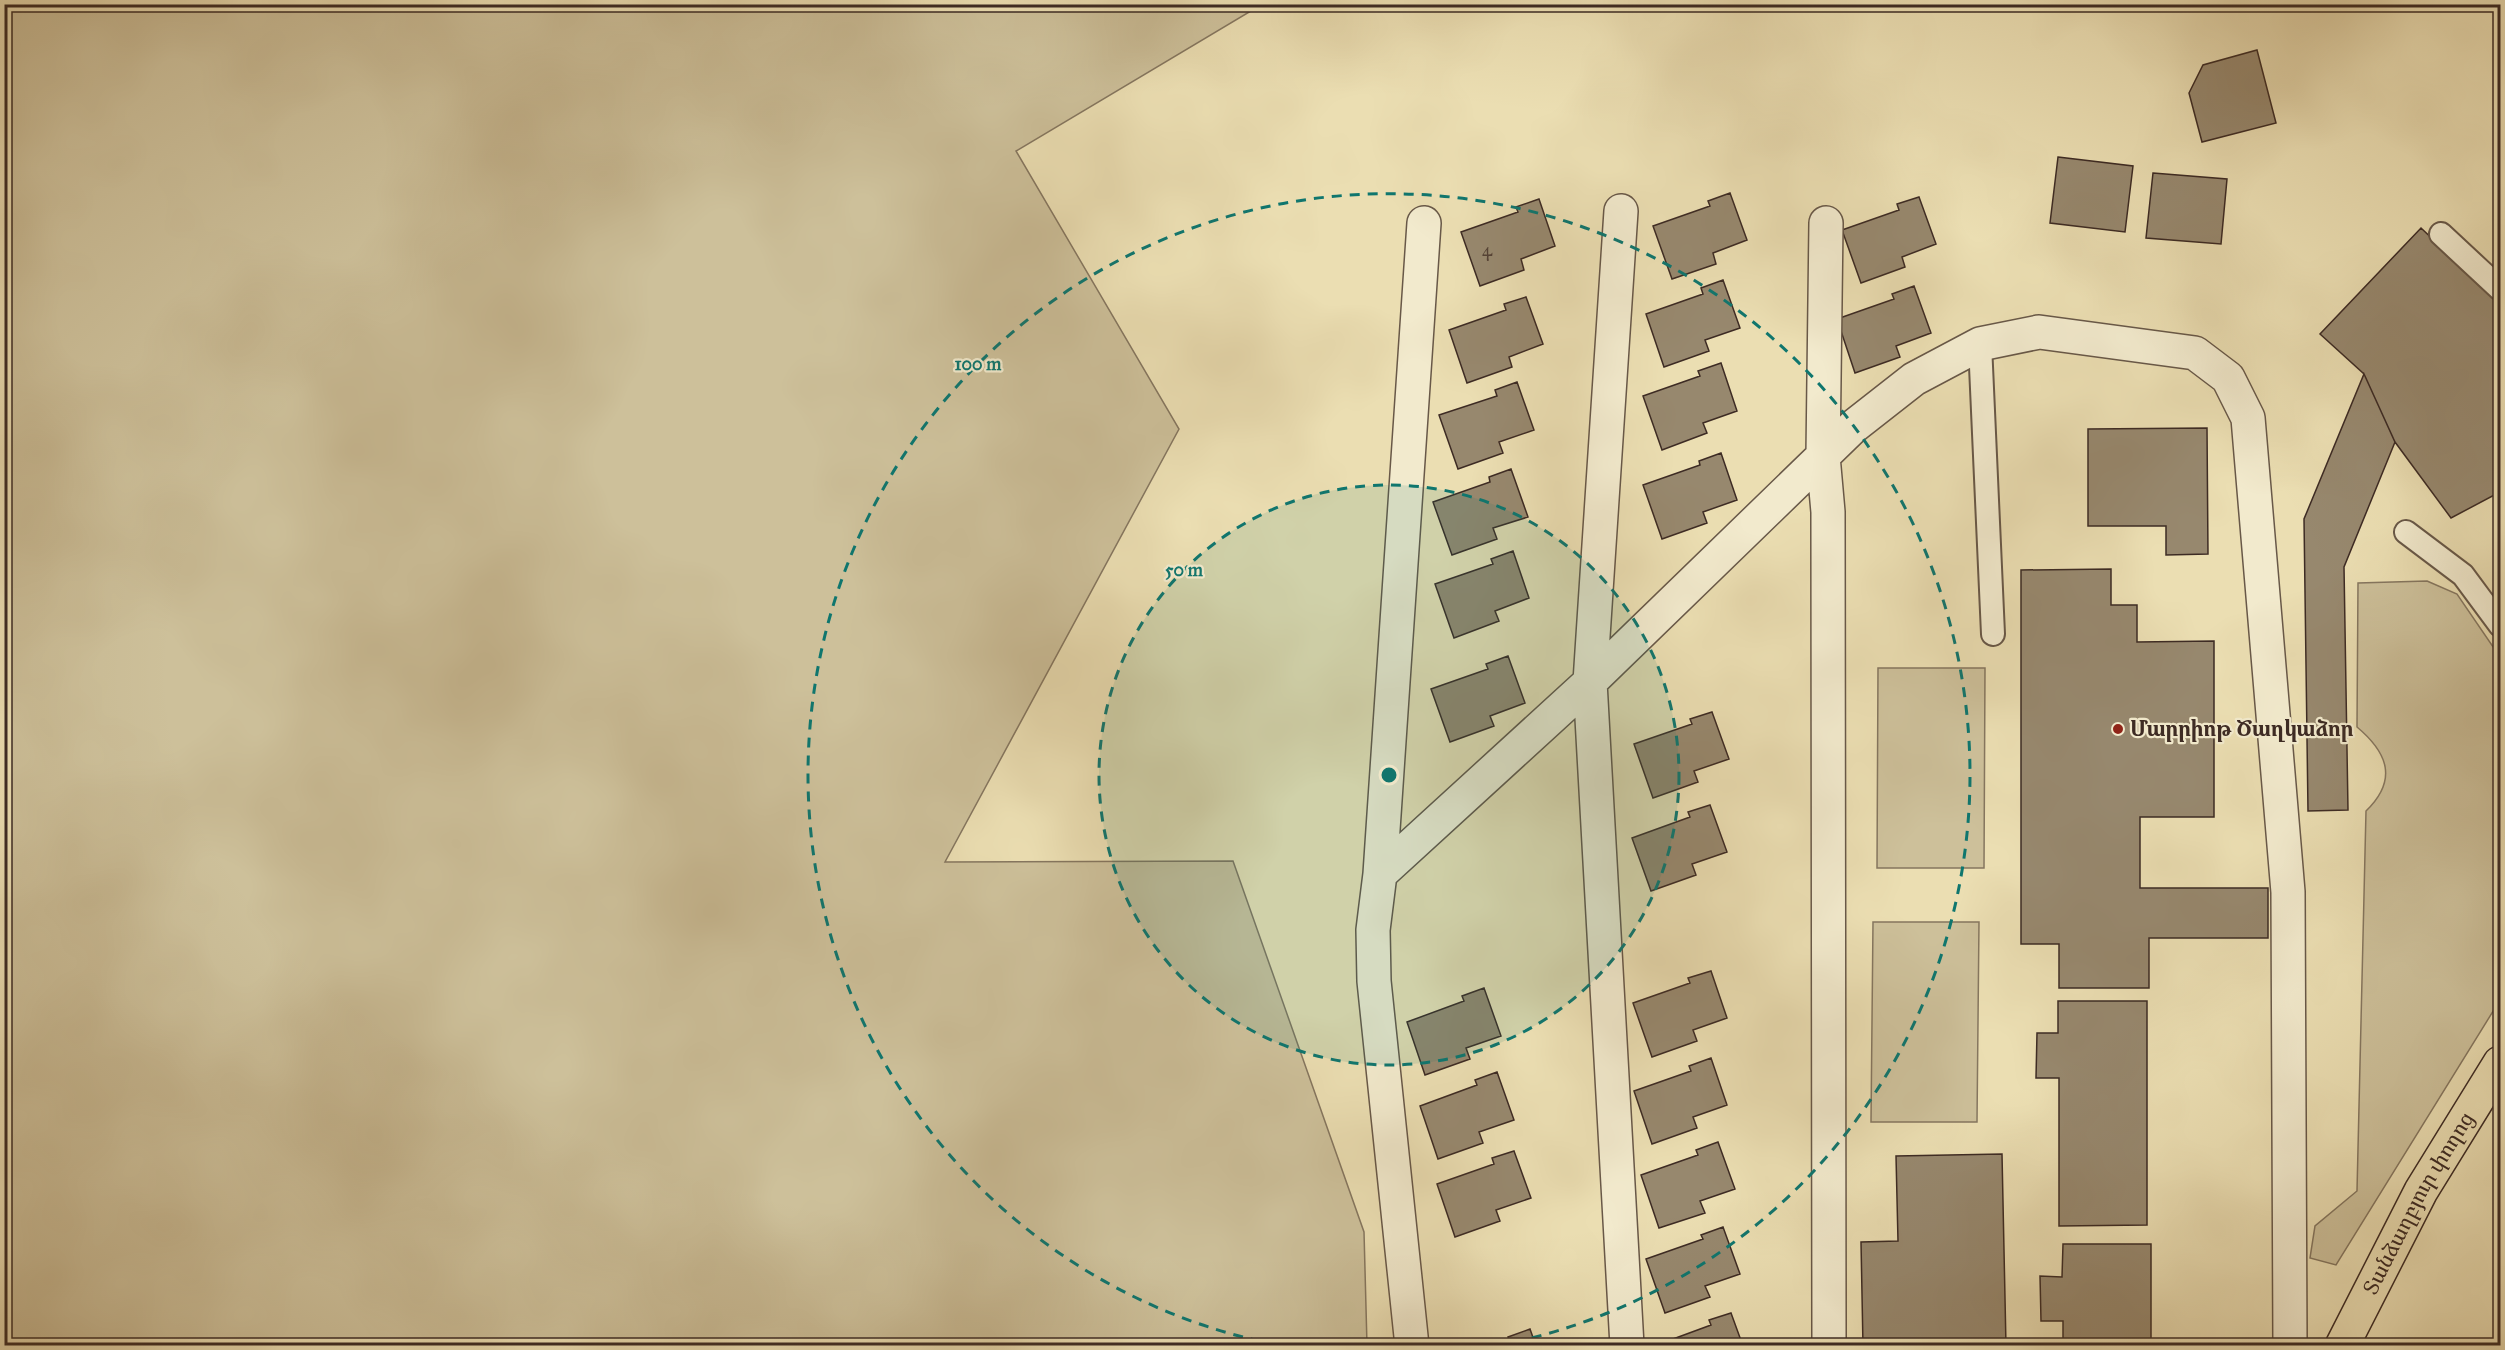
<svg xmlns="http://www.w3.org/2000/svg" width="2505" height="1350" font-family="'IM FELL Great Primer','Noto Serif Armenian',serif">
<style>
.green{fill:#cdc09a;stroke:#85765f;stroke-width:1.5}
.building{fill:#97886e;stroke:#3d2b24;stroke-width:1.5}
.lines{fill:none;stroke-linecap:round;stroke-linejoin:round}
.service-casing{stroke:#685848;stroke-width:26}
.minor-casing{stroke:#685848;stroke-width:36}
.primary-casing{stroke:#3d2b24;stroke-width:36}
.service{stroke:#f2eacd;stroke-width:22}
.minor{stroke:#f2eacd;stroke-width:33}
.primary{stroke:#ebdeb2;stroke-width:33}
.ring{fill:none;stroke:#0f766e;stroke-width:3;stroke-dasharray:10 8}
.poi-dot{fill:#8f2418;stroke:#f2eacd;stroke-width:2}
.labels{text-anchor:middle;stroke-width:4.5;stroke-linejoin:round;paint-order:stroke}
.number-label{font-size:18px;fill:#544236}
.poi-label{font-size:21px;font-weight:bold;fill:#3d2b24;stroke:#f2eacd;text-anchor:start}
.street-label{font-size:21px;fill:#3d2b24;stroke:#f2eacd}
.centre{fill:#0f766e;stroke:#f2eacd;stroke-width:3}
.ring-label{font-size:18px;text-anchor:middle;font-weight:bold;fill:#0f766e;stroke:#f2eacd;stroke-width:4.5;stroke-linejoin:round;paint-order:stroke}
</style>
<rect width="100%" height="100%" fill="#ebdeb2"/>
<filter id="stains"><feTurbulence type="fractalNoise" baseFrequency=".00333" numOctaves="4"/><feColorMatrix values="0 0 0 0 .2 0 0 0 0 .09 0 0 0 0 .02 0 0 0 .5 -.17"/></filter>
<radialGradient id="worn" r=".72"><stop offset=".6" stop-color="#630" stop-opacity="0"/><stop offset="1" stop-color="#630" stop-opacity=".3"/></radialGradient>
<path class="green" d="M5,4l1256,1 -245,146 163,278 -234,433 288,-1 131,371 3,113h-1362z
M2427,581l30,13 43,63v343l-164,265 -26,-7 5,-32 42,-35 9,-380c32,-31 22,-58 -9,-84l1,-144z
M1878,668h107l-1,200h-107z
M1873,922h106l-2,200h-106z"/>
<path class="building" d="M2257,50l19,73 -74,19 -13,-49 14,-28z
M2058,157l75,9 -8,66 -75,-9z
M2153,173l74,6 -6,65 -75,-6z
M1730,193l17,47 -34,13 3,11 -44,15 -19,-53 57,-20 -2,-5z
M1919,197l17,47 -34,13 3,10 -44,16 -19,-53 57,-20 -2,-6z
M1539,199l16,47 -34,13 3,11 -44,16 -19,-54 57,-20 -2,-5z
M2421,228l79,75v189l-49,26 -56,-76 -31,-68 -44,-40z
M1723,280l17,48 -35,12 4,11 -45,16 -18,-53 57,-20 -2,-6z
M1914,286l17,47 -35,13 4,11 -45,16 -18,-54 57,-20 -2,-5z
M1526,297l17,47 -34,13 3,10 -45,16 -18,-53 57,-20 -2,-6z
M1721,363l16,48 -34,12 4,10 -45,17 -19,-54 57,-20 -2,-5z
M2364,374l31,68 -51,125 4,243 -40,1 -4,-292z
M1517,382l17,48 -35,12 4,11 -45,16 -19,-54 58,-19 -2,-6z
M2207,428l1,126 -42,1v-29h-78v-97z
M1721,453l16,47 -34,12 4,11 -45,16 -19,-54 57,-20 -1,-4z
M1511,469l17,48 -35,11 4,11 -45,16 -19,-53 57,-20 -1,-5z
M1513,551l16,47 -34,13 4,10 -45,17 -19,-54 58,-20 -2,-5z
M2111,569v36h26v37l77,-1v176h-74v71h128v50h-119v50h-90v-44h-38v-374z
M1508,656l17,47 -35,13 4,10 -44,16 -19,-53 57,-20 -2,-5z
M1712,712l17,47 -35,12 4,11 -45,16 -19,-54 58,-20 -2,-5z
M1710,805l17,47 -35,12 4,11 -45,16 -19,-53 58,-21 -2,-5z
M1711,971l16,47 -34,12 4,11 -45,16 -19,-54 57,-20 -2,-5z
M1484,988l17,48 -35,12 4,11 -45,16 -18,-53 57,-21 -2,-5z
M2058,1001h89v224l-88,1v-148h-23l1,-45h21z
M1711,1058l16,47 -34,12 4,11 -45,16 -18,-53 57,-20 -2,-5z
M1497,1072l17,48 -35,12 4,11 -45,16 -18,-53 57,-21 -2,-5z
M1718,1142l17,47 -35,12 5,12 -46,15 -18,-53 57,-20 -2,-5z
M1514,1151l17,47 -35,12 4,11 -45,16 -18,-53 57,-20 -2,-6z
M2002,1154l4,192h-143l-2,-104 37,-1 -2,-85z
M1723,1227l17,47 -35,12 5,11 -45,16 -19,-54 57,-20 -2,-4z
M2063,1244h88v102h-88v-25h-22l-1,-45 22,1z
M1731,1313l12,33h-89l57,-21 -2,-5z
M1530,1329l6,17h-36l10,-4 -2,-5z"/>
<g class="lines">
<g class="service-casing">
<path id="service" d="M2441,234l59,55
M1980,344l13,290
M2406,532l57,43 37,50"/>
</g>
<g class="minor-casing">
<path id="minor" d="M1621,211l-31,471 37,664
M1826,223l-3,233 5,56 1,834
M1380,874l210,-192 264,-256 60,-47 66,-35 59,-12 156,21 33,25 20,40 40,474 2,454
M1412,1346l-38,-365 -1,-51 7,-56 44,-651"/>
</g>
<g class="primary-casing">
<g id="primary">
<path id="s1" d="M2342,1346l79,-155 79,-128"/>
</g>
</g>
<use href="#service" class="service"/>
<use href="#minor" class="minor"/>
<use href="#primary" class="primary"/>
</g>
<circle cx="1389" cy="775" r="290" fill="#0f766e" fill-opacity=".12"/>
<g class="ring">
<circle cx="1389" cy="775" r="290"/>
<path d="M1278 1345A581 581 0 1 1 1500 1345"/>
</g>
<circle class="poi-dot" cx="2118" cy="729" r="6"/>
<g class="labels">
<g class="number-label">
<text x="1487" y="256">4</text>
</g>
<g class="poi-label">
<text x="2130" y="736">Մարրիոթ Ծաղկաձոր</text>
</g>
<g class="street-label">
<text dy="7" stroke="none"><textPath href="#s1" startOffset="162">Տանձաղբյուր փողոց</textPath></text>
</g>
</g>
<circle cx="1389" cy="775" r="9" class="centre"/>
<g class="ring-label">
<text x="978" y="370">100 m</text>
<text x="1184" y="576">50 m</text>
</g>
<rect width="2505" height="1350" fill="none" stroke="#ebdeb2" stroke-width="24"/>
<rect x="6" y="6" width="2493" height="1338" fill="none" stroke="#3d2b24" stroke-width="3"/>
<rect x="12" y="12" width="2481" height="1326" fill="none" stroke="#3d2b24" stroke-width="1.5"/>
<rect width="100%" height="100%" filter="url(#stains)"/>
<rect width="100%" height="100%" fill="url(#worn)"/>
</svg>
